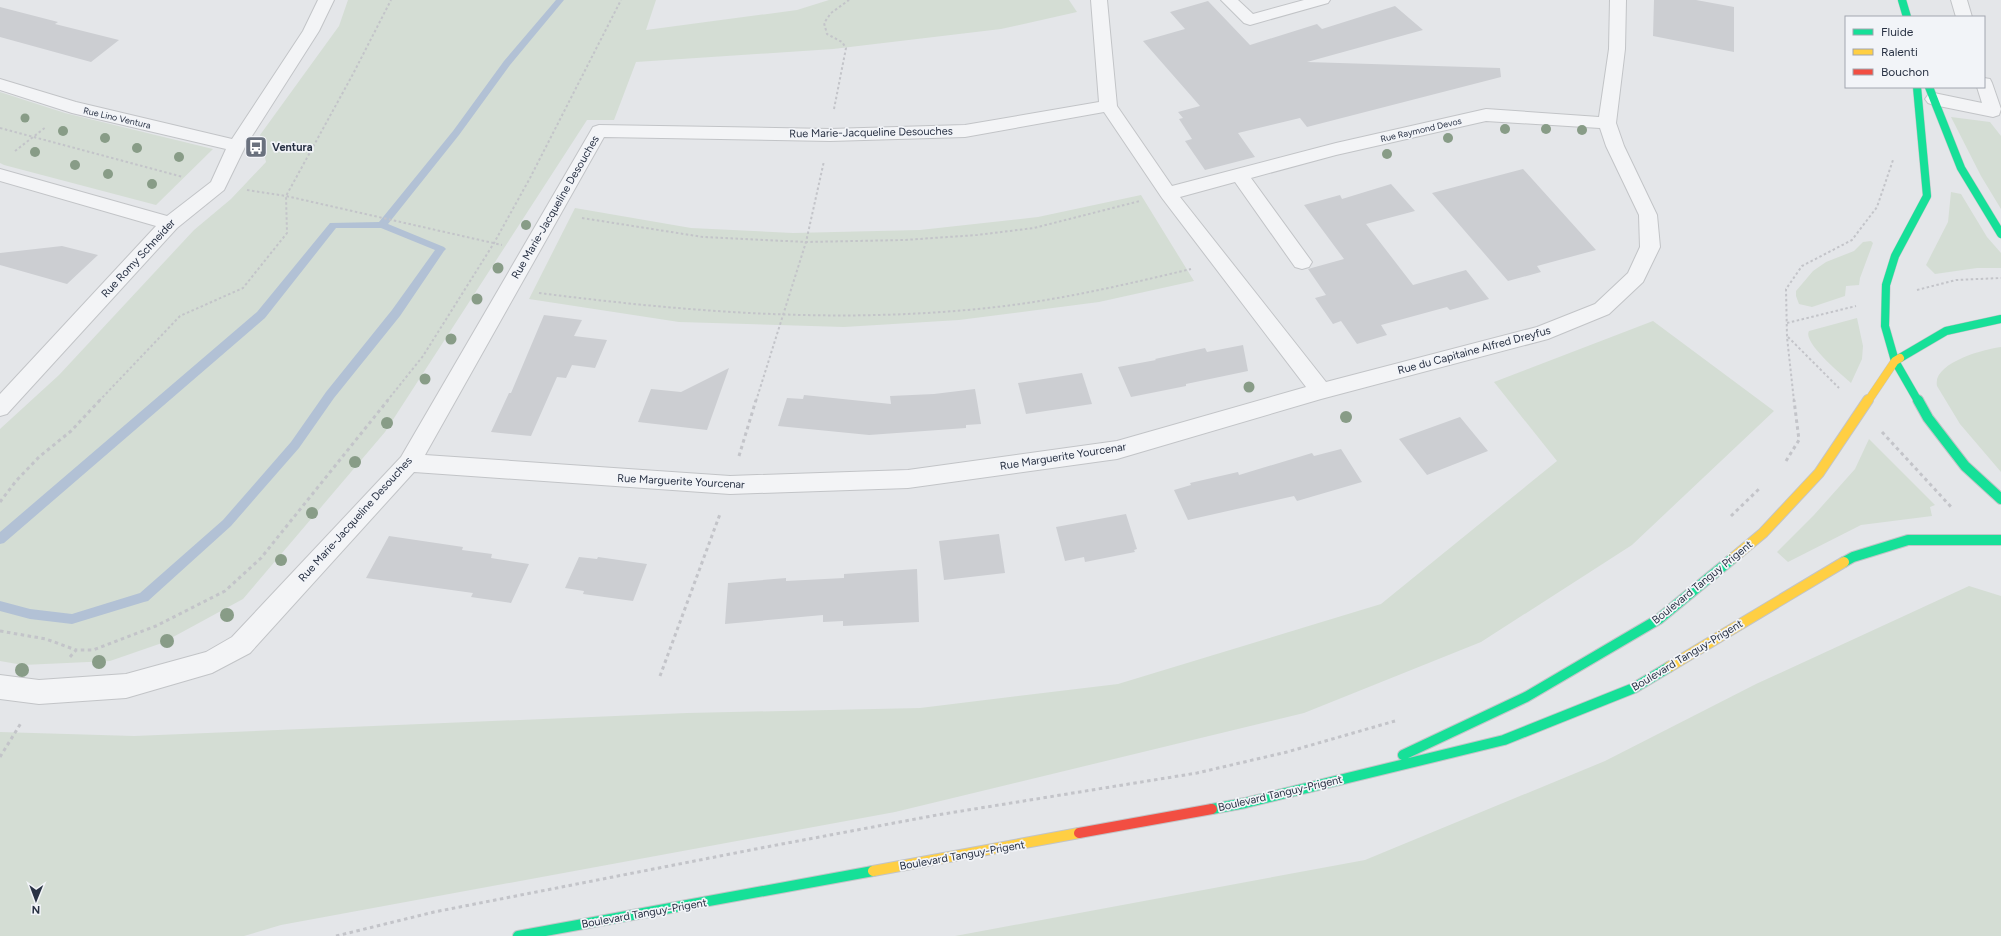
<svg xmlns="http://www.w3.org/2000/svg" width="2001" height="936" font-family="Figtree,sans-serif">
<style>
.green{fill:#d4ddd4}
.lines{fill:none;stroke-linecap:round;stroke-linejoin:round}
.stream{fill:#b2c1d5;fill-rule:evenodd}
.building{fill:#ccced2}
.street-casing{stroke:#c2c4c7;stroke-width:2}
.fast-far1-casing{stroke:#c2c4c7;stroke-width:9}
.fast-casing{stroke:#c2c4c7;stroke-width:12}
.slow-far1-casing{stroke:#c2c4c7;stroke-width:9}
.slow-casing{stroke:#c2c4c7;stroke-width:12}
.jam-casing{stroke:#c2c4c7;stroke-width:12}
.path-far1{stroke:#c3c4c9;stroke-width:2;stroke-dasharray:2.5 2.5;stroke-linecap:butt}
.path{stroke:#c3c4c9;stroke-width:3;stroke-dasharray:3.5 3.5;stroke-linecap:butt}
.street{fill:#f3f4f6;fill-rule:evenodd}
.fast-far1{stroke:#16e098;stroke-width:8}
.fast{stroke:#16e098;stroke-width:10}
.slow-far1{stroke:#ffcf43;stroke-width:8}
.slow{stroke:#ffcf43;stroke-width:10}
.jam{stroke:#f24e42;stroke-width:10}
.tree{fill:#889c87}
.labels{text-anchor:middle;stroke-width:3.5;stroke-linejoin:round;paint-order:stroke}
.far-street-label{font-size:9px;fill:#293244;stroke:#f2f4f8}
.street-label{font-size:11px;fill:#293244;stroke:#f2f4f8}
.poi-label{font-size:11px;font-weight:bold;fill:#293244;stroke:#f2f4f8;text-anchor:start}
</style>
<rect width="100%" height="100%" fill="#e4e6e9"/>
<path class="green" d="M348,0h308l-10,30 151,-20 32,-10h240l8,12 -76,17 -168,20 -197,13 -22,58h-27l-202,312 -142,167 -81,44 -52,18 -87,4 -23,-4v-232l59,-54 135,-145 37,-31 35,-37 -6,-27 79,-109z
M0,92l65,21 148,36 -57,56 -152,-40 -4,-2z
M1951,117l39,5 11,14v73l-20,-33z
M1951,192l10,2 26,43 14,16v15h-24l-42,6 -9,-9 22,-43z
M1141,195l53,86 -95,21 -140,18 -115,7 -165,-5 -150,-23 46,-91 116,20 102,5 127,-3 118,-13z
M1871,241l2,2 -13,35 -1,7 -13,1 -1,10 -33,11 -13,-3 -3,-8v-5l17,-20 13,-9 28,-11 9,-9z
M1857,318l6,28 -1,13 -11,24c-9,-8 -49,-41 -42,-52z
M1653,321l121,90 -142,134 -151,97 -177,71 -409,99 -614,113 -37,11h-244v-204l134,4 553,-23 233,-5 198,-24 263,-80 176,-143 -63,-79z
M2001,347v125l-41,-48 -23,-38c-5,-23 47,-37 64,-39z
M1869,439l66,66 -5,2 2,9 -71,9 -73,37 -11,-10 37,-37 41,-46z
M1969,586l32,10v340h-1046l410,-76 240,-99 151,-77z"/>
<g class="lines">
<path class="stream" d="M556,0h8l-54,65 -51,70 -71,89 56,23 2,2 -2,2 -44,65 -66,82 -35,50 -68,78 -83,75 -4,1 -72,22 -42,-5 -30,-8v-10l30,8 42,5 68,-21 83,-73 68,-78 35,-50 66,-82 43,-60 -54,-22h-45l-71,90 -261,225 -4,1v-12l257,-220 73,-89 49,-1 74,-91 51,-70z"/>
</g>
<path class="building" d="M1654,0h42l38,7v45l-81,-16z
M1208,1l42,44 67,-21 5,5 73,-23 28,24 -116,32 193,6 1,9 -194,50 -7,-9 -62,15 17,24 -50,13 -20,-29 7,-2 -13,-20 4,-1 -5,-6 22,-6 -57,-65 42,-12 -15,-17z
M0,7l58,15 -3,2 64,16 -28,22 -91,-25z
M1523,169l73,81 -59,16 4,6 -33,9 -76,-88z
M1391,184l24,27 -49,13 47,61 53,-15 23,29 -39,11 -3,-3 -66,18 6,10 -30,9 -16,-23 -8,3 -18,-26 11,-3 -18,-26 36,-10 -40,-54 36,-10 2,4z
M62,246l36,9 -31,29 -67,-19v-12z
M544,315l38,5 -8,16 33,4 -12,28 -23,-3 -6,13 -9,-1 -26,59 -40,-4 18,-39h2z
M1243,345l5,26 -62,13v2l-55,11 -13,-30 38,-7 -1,-1 50,-11 2,4z
M729,368l-22,62 -69,-8 13,-33 30,3z
M1082,373l10,31 -66,10 -8,-31z
M975,389l6,35 -15,1v3l-97,7 -91,-9 9,-28 16,1 1,-4 87,9 -1,-8 44,-2z
M1460,417l28,34 -61,24 -28,-36z
M1341,449l21,33 -65,19 -3,-5 -106,24 -14,-30 17,-5 -1,-2 48,-11 1,3 73,-22 2,3z
M1126,514l11,35 -3,1 1,2 -50,10 -1,-5 -19,4 -9,-34z
M999,534l6,39 -61,7 -5,-39z
M389,536l74,11 -1,3 30,4 -1,4 38,6 -18,39 -40,-6 2,-4 -107,-15z
M579,557l18,2 1,-2 49,7 -14,37 -50,-7 1,-3 -19,-3z
M917,569l2,53 -76,4v-5l-20,1v-7l-98,9 3,-41 58,-5v3l58,-3v-4z"/>
<g class="lines">
<g class="street-casing">
<path id="street" d="M318,0h16l-15,31 -74,116 -21,43 -47,38 -170,186 -7,2v-22l156,-168 -156,-45v-12l167,47 44,-34 15,-33 -154,-36 -72,-23v-11l76,23 156,37 71,-108z
M1091,0h16l10,106 55,80 164,-43 150,-34 113,8 10,-68 1,-49h16l-1,49 -9,74 8,23 33,69 3,32 -17,35 -34,32 -61,25 -227,60 -204,60 -209,29 -178,6 -316,-22 -164,181 -38,20 -86,25 -87,6 -39,-5v-24l39,5 87,-6 80,-22 26,-15 169,-180 192,-330 6,-2 231,4 135,-4 134,-23zM1104,112l58,86 144,189 -189,54 -209,29 -178,6 -305,-21 179,-318 226,4 135,-4zM1486,121l114,7 6,18 33,69 1,32 -12,26 -33,31 -58,23 -211,55 -146,-185 55,-15 60,85 7,2 7,-2 3,-5 -61,-84 85,-23z
M1221,0h17l15,14 51,-14h26l-2,3 -78,22 -6,-2z
M1951,0h16l5,17h-16z
M1984,78l6,1 2,4 9,26 -2,6 -6,2 -59,-12 -6,-2 -3,-4 3,-4 6,-2 48,10 -5,-16h7z"/>
</g>
<g class="fast-far1-casing">
<path id="fast-far1" d="M1902,0l5,17
M1917,87l10,109 -32,60 -9,29 -1,41 10,35 23,40
M1929,87l32,81 40,66
M1900,358l46,-27 55,-12"/>
</g>
<g class="fast-casing">
<path id="fast" d="M1918,400l10,18 37,48 36,33
M1844,562l9,-5 55,-17h93
M1403,755l123,-58 133,-78 74,-61
M1212,809l33,-6 259,-63 130,-52 35,-21
M518,936l355,-65"/>
</g>
<g class="slow-far1-casing">
<path id="slow-far1" d="M1868,401l27,-40 5,-3"/>
</g>
<g class="slow-casing">
<path id="slow" d="M1733,558l30,-25 56,-60 49,-73
M1669,667l175,-105
M873,871l206,-38"/>
</g>
<g class="jam-casing">
<path id="jam" d="M1079,833l133,-24"/>
</g>
<path class="path-far1" d="M834,109l12,-61 -4,-6 -15,-8 -3,-11 7,-10 18,-13
M0,128l183,49
M15,151l31,-24
M247,190l39,6 216,49
M582,218l121,19 103,5 98,-2 73,-5 57,-7 106,-27
M1917,290l39,-10 45,-2
M539,293c149,19 298,31 448,15 69,-7 137,-23 204,-39
M1787,323l69,-17
M1788,337l51,51
M99,401l81,-85 63,-28 44,-55 -1,-37 67,-122 38,-74
M387,401l36,-45 71,-113 36,-65 91,-178
M756,401l50,-159 18,-81
M1794,401l-7,-64 -1,-48 16,-23 50,-26 25,-33 16,-47"/>
<path class="path" d="M1882,432l71,77
M739,456l17,-56
M1786,461l13,-21 -5,-40
M0,502l16,-21 23,-24 32,-26 29,-31
M1731,516l28,-27
M0,631l46,8 30,11
M70,657l6,-7h17l63,-24 69,-35 36,-33 127,-158
M660,676l60,-162
M0,757l21,-34
M336,936l98,-24 332,-65 171,-32 260,-42 90,-21 108,-31"/>
<use href="#street" class="street"/>
<use href="#fast-far1" class="fast-far1"/>
<use href="#fast" class="fast"/>
<use href="#slow-far1" class="slow-far1"/>
<use href="#slow" class="slow"/>
<use href="#jam" class="jam"/>
</g>
<g class="tree">
<circle cx="25" cy="118" r="4.5"/>
<circle cx="1505" cy="129" r="5"/>
<circle cx="1546" cy="129" r="5"/>
<circle cx="1582" cy="130" r="5"/>
<circle cx="63" cy="131" r="5"/>
<circle cx="105" cy="138" r="5"/>
<circle cx="1448" cy="138" r="5"/>
<circle cx="137" cy="148" r="5"/>
<circle cx="35" cy="152" r="5"/>
<circle cx="1387" cy="154" r="5"/>
<circle cx="179" cy="157" r="5"/>
<circle cx="75" cy="165" r="5"/>
<circle cx="108" cy="174" r="5"/>
<circle cx="152" cy="184" r="5"/>
<circle cx="526" cy="225" r="5"/>
<circle cx="498" cy="268" r="5.5"/>
<circle cx="477" cy="299" r="5.5"/>
<circle cx="451" cy="339" r="5.5"/>
<circle cx="425" cy="379" r="5.5"/>
<circle cx="1249" cy="387" r="5.5"/>
<circle cx="1346" cy="417" r="6"/>
<circle cx="387" cy="423" r="6"/>
<circle cx="355" cy="462" r="6"/>
<circle cx="312" cy="513" r="6"/>
<circle cx="281" cy="560" r="6"/>
<circle cx="227" cy="615" r="7"/>
<circle cx="167" cy="641" r="7"/>
<circle cx="99" cy="662" r="7"/>
<circle cx="22" cy="670" r="7"/>
</g>
<defs>
<g id="bus-square" transform="scale(1.15)"><rect x="-9" y="-9" width="18" height="18" rx="4" fill="#6a717e" stroke="#f2f4f8"/><path d="M-5-6H5V4H4V6H2V4H-2V6H-4V4H-5ZM-3.5-4V0h7V-4ZM-3.5 1.2v1.5H-2V1.2ZM2 1.2v1.5H3.5V1.2Z" fill="#fff"/></g>
</defs>
<g fill-rule="evenodd">
<use href="#bus-square" x="256" y="147"/>
</g>
<g class="labels">
<g class="far-street-label">
<text transform="translate(117 118) rotate(13)" y="3">Rue Lino Ventura</text>
<text transform="translate(1421 130) rotate(-13)" y="3">Rue Raymond Devos</text>
</g>
<g class="street-label">
<text transform="translate(871 132) rotate(-1)" y="4">Rue Marie-Jacqueline Desouches</text>
<text transform="translate(555 207) rotate(-60)" y="4">Rue Marie-Jacqueline Desouches</text>
<text transform="translate(138 258) rotate(-47)" y="4">Rue Romy Schneider</text>
<text transform="translate(1474 350) rotate(-15)" y="4">Rue du Capitaine Alfred Dreyfus</text>
<text transform="translate(1063 456) rotate(-9)" y="4">Rue Marguerite Yourcenar</text>
<text transform="translate(681 481) rotate(3)" y="4">Rue Marguerite Yourcenar</text>
<text transform="translate(355 519) rotate(-48)" y="4">Rue Marie-Jacqueline Desouches</text>
<text transform="translate(1702 582) rotate(-39)" y="4">Boulevard Tanguy Prigent</text>
<text transform="translate(1687 655) rotate(-31)" y="4">Boulevard Tanguy-Prigent</text>
<text transform="translate(1280 793) rotate(-13)" y="4">Boulevard Tanguy-Prigent</text>
<text transform="translate(962 855) rotate(-10)" y="4">Boulevard Tanguy-Prigent</text>
<text transform="translate(644 913) rotate(-10)" y="4">Boulevard Tanguy-Prigent</text>
</g>
<g class="poi-label">
<text x="272" y="151">Ventura</text>
</g>
</g>
<rect x="1845" y="16" width="140" height="72" fill="#f2f4f8" stroke="#a2a6b0"/>
<rect x="1853" y="29" width="20" height="6" fill="#16e098" stroke="#a2a6b0"/>
<text x="1881" y="36" font-size="12" fill="#293244">Fluide</text>
<rect x="1853" y="49" width="20" height="6" fill="#ffcf43" stroke="#a2a6b0"/>
<text x="1881" y="56" font-size="12" fill="#293244">Ralenti</text>
<rect x="1853" y="69" width="20" height="6" fill="#f24e42" stroke="#a2a6b0"/>
<text x="1881" y="76" font-size="12" fill="#293244">Bouchon</text>
<g transform="translate(36 900) rotate(181)" stroke="#f2f4f8" stroke-width="3" paint-order="stroke">
<path d="M0-3L7 15L0 10L-7 15Z" fill="#293244"/>
<text y="-6" font-size="11" font-weight="bold" text-anchor="middle" fill="#293244">N</text>
</g>
</svg>
